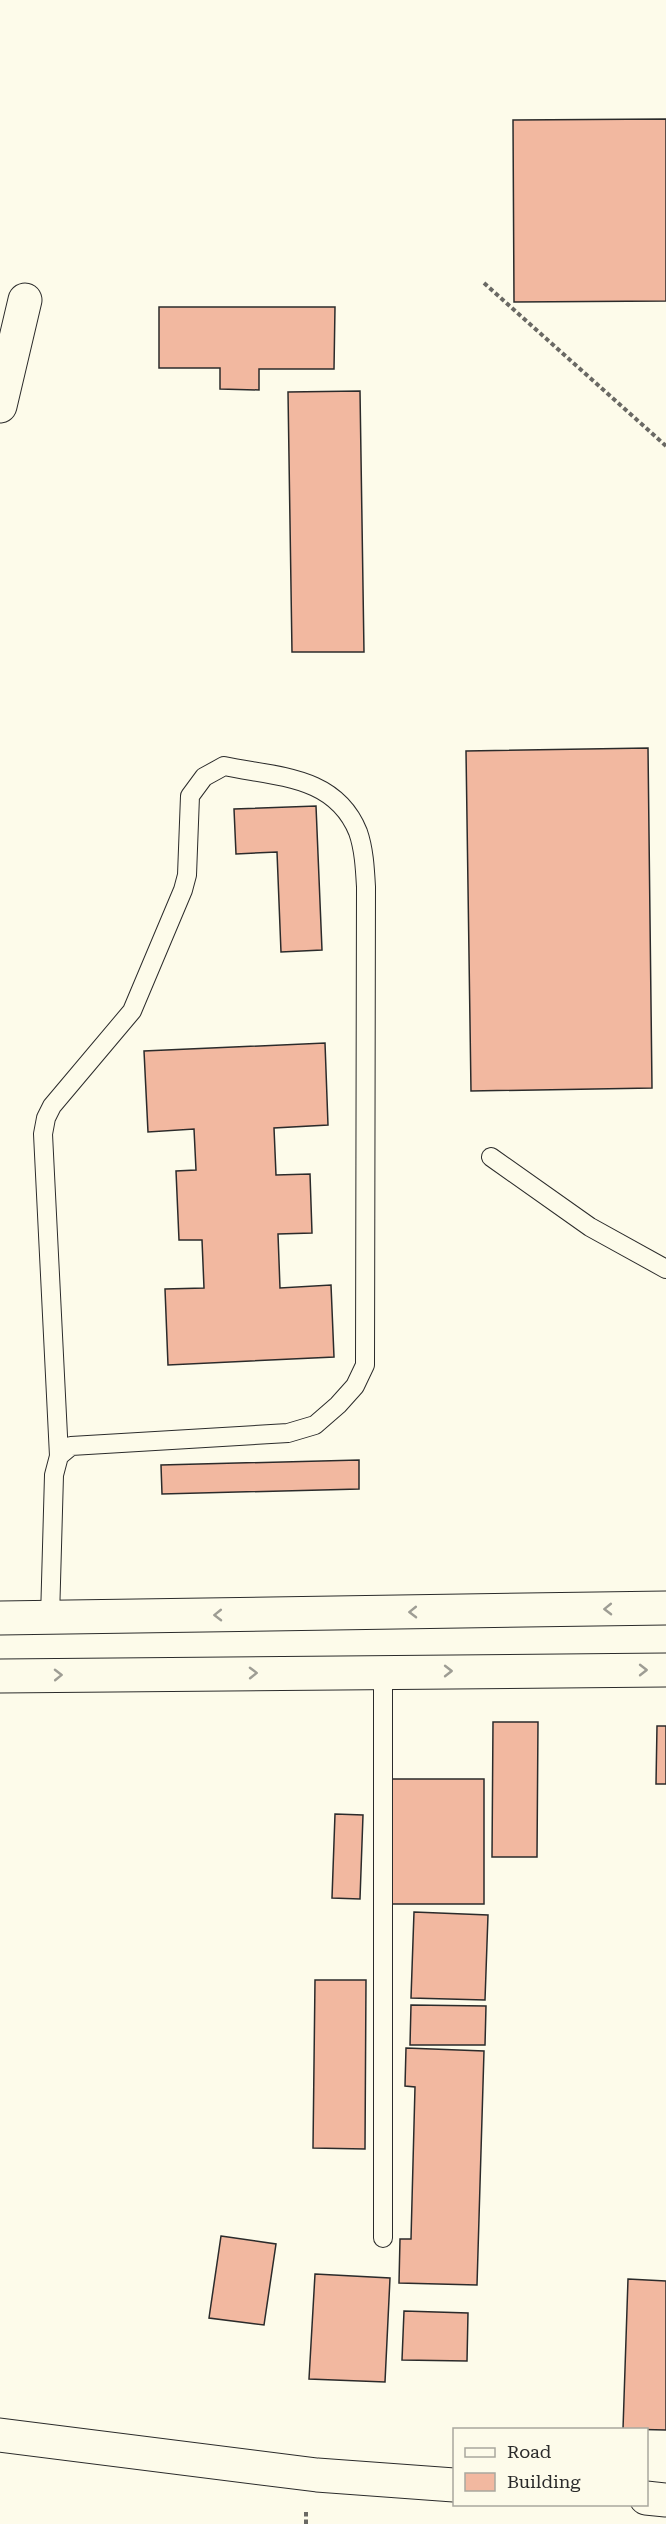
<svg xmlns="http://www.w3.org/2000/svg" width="666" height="2524" font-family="'Roboto Serif',serif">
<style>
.building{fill:#f2b8a0;stroke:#2b2b2b;stroke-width:1.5}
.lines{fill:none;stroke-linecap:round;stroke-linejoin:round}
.service-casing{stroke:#2b2b2b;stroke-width:20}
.minor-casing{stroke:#2b2b2b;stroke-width:35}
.tertiary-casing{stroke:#2b2b2b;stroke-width:35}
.path{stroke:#6a6964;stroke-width:4;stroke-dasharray:4.5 3;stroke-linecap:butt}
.service{stroke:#fdfbea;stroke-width:18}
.minor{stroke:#fdfbea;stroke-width:33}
.tertiary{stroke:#fdfbea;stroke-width:33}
.oneway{stroke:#9e9d94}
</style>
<rect width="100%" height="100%" fill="#fdfbea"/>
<path class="building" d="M666,119v182l-152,1 -1,-182z
M159,307h176l-1,62h-75v21l-39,-1v-21h-61z
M360,391l4,261h-72l-4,-260z
M648,748l4,340 -181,3 -5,-340z
M316,806l6,144 -41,2 -4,-100 -41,2 -2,-45z
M325,1043l3,82 -54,3 2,47 34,-1 2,59 -34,1 2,54 51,-3 3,72 -166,8 -3,-76 39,-1 -2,-48h-23l-3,-69 20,-1 -2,-41 -46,3 -4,-81z
M359,1460v29l-197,5 -1,-29z
M493,1722h45l-1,135h-45z
M657,1726h9v58h-10z
M391,1779h93v125h-92z
M335,1814l28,1 -3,84 -28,-1z
M414,1912l74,3 -3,85 -74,-2z
M315,1980h51l-1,169 -52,-1z
M411,2005l75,1 -1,39h-75z
M406,2048l78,3 -7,234 -78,-2 1,-44h11l4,-152 -10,-1z
M221,2236l55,8 -12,81 -55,-7z
M315,2274l75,4 -5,104 -76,-3z
M628,2279l38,2v149l-43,-1z
M404,2311l64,2 -1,48 -65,-1z"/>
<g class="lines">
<g class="service-casing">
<path id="service" d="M491,1157l99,70 76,42
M50,1618l4,-143 5,-19 12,-10 217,-13 27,-8 23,-20 17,-19 10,-21 1,-478c-1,-18 -2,-38 -8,-55 -23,-57 -82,-55 -134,-66l-20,11 -14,19 -3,79 -4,15 -51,121 -80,95 -6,12 -3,16 16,322
M383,1672v566"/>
</g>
<g class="minor-casing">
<path id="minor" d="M0,406l25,-106
M0,2435l317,40 137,10
M646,2498l20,2"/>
</g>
<g class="tertiary-casing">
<path id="tertiary" d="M0,1618l666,-10
M0,1676l666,-6"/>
</g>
<path class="path" d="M484,283l182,163
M306,2524v-13"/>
<use href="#service" class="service"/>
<use href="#minor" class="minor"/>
<use href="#tertiary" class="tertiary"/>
</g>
<defs><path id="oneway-chevron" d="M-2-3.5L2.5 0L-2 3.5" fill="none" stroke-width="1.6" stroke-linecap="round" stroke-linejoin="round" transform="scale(1.5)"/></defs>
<g class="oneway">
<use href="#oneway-chevron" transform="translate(608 1609) rotate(179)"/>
<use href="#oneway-chevron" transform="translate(413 1612) rotate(179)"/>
<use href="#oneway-chevron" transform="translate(218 1615) rotate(179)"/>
<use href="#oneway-chevron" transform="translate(643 1670)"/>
<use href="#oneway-chevron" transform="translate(448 1671)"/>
<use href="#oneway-chevron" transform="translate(253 1673) rotate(-1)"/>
<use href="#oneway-chevron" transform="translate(58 1675) rotate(-1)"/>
</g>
<rect x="453" y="2428" width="195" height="78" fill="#fdfbea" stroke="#a9a89e" stroke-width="1.5"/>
<rect x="465" y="2448" width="30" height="9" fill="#fdfbea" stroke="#a9a89e" stroke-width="1.5"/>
<text x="507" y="2458" font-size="18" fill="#2b2b2b">Road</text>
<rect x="465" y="2473" width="30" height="18" fill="#f2b8a0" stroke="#a9a89e" stroke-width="1.5"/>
<text x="507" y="2488" font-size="18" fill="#2b2b2b">Building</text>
</svg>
